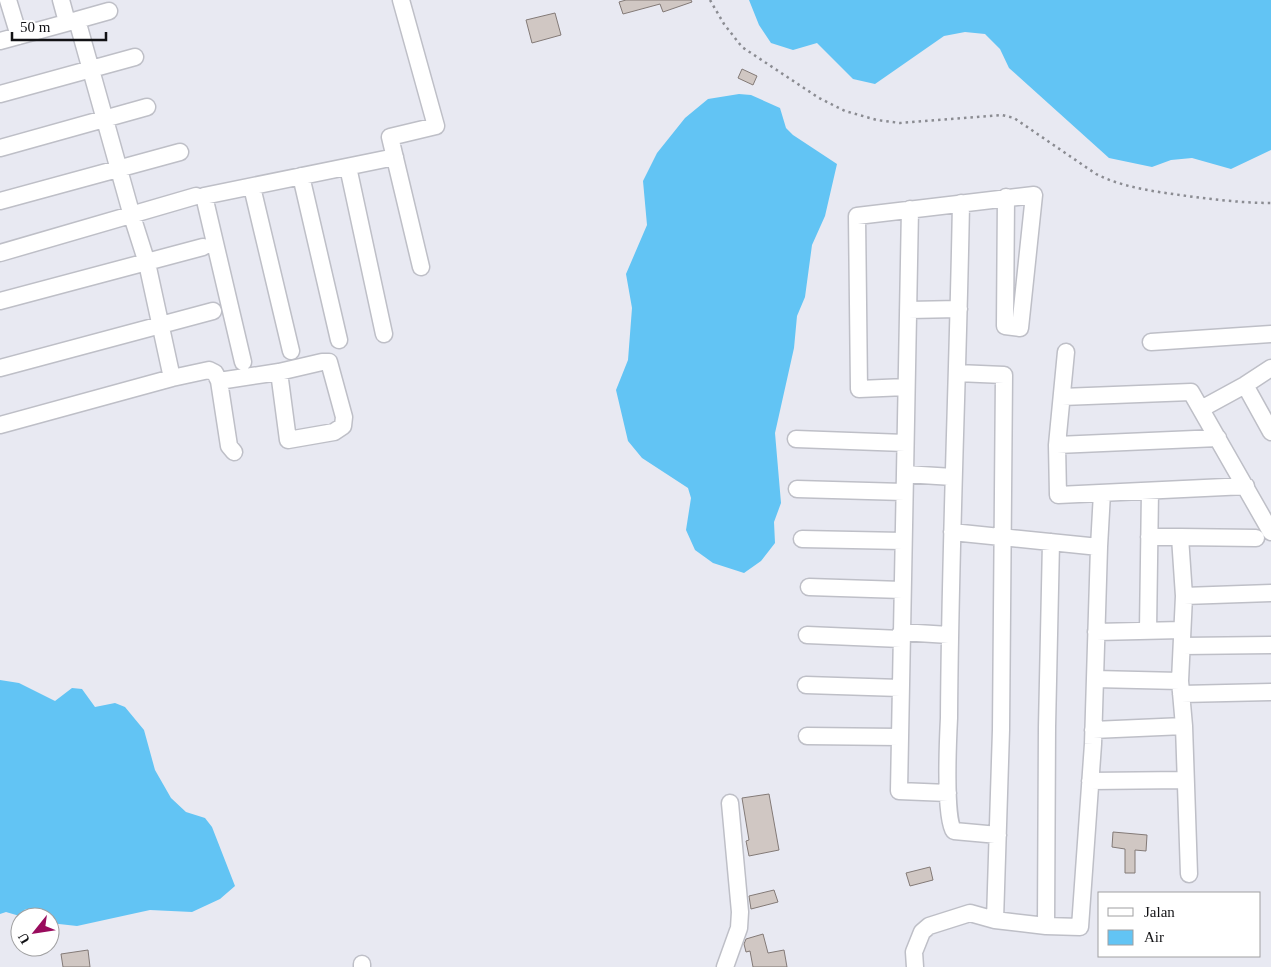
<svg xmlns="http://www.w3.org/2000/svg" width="1271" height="967" font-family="Georgia,serif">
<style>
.water{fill:#62c4f4}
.building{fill:#d0c7c3;stroke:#837a77}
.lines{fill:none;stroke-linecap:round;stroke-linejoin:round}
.minor-casing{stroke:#bebfc7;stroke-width:19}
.path{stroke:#8b8c92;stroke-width:2.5;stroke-dasharray:2.5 4;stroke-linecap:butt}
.minor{stroke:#fff;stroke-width:16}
</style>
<rect width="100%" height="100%" fill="#e8e9f2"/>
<path class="water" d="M749,0h522v150l-40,19 -39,-11 -21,2 -19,7 -43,-9 -100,-90 -9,-19 -15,-15 -20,-2 -21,4 -69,48 -22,-5 -36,-36 -24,7 -22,-7 -12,-18z
M739,94l12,1 29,13 6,20 7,7 44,29 -12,52 -13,29 -7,52 -8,19 -3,32 -19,85 6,70 -7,19 1,21 -14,18 -17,12 -31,-10 -18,-13 -9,-20 5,-32 -3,-10 -46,-30 -14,-17 -12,-51 12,-30 4,-52 -6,-34 21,-49 -4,-44 14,-28 28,-35 23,-19z
M0,680l19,3 36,18 17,-13 10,1 13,18 20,-4 10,4 19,23 11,40 16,28 15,14 19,6 7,9 23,59 -15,13 -28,13 -42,-2 -73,16 -27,-3v-6h-27l-17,-5 -6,2z"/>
<path class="building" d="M626,0h65l1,2 -29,10 -3,-8 -37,10 -4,-12z
M555,13l6,22 -29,8 -6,-23z
M742,69l15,7 -4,9 -15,-7z
M769,794l10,56 -30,6 -3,-15 3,-1 -7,-42z
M1113,832l34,3 -1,16 -11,-1v23h-10v-24l-13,-2z
M930,867l3,13 -23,6 -4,-13z
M774,890l4,12 -27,7 -2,-13z
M763,934l5,19 16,-3 3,17h-34l-3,-16 -4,1 -2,-8 2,-5z
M88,950l2,17h-27l-2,-13z"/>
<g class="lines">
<g class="minor-casing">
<path id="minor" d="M8,0l11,36
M61,0l6,22
M401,0l35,126 -46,11 31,130
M109,11l-32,9 55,196 15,47 25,115
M0,41l77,-21
M0,94l135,-37
M0,148l147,-41
M348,167l36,167
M301,176l38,164
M252,187l39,164
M0,201l180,-49
M961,203c-3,172 -11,343 -12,515 -1,20 -5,101 5,113l44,4
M910,209l-11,582 49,2
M0,253l196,-57
M0,301l203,-54
M908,310l51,-1
M1151,342l120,-8
M1066,352l-9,93 1,50 188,-9
M243,362l-39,-166 191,-39
M0,368l213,-57
M957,373l47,2 -3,355 -6,190 51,6 34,1 13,-183 6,-197 3,-54
M219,381l60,-9 43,-10h7l15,55 -1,9 -9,6 -46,8 -9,-68
M1245,385l26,47
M906,387l-47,2 -2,-173 177,-21 -14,133 -15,-2 1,-129
M1062,397l129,-5 80,140
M1201,409l44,-24 26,-17
M0,425l172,-47 37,-8 6,3 4,8 10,65 5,6
M796,439l109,4
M1057,445l161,-7
M905,474l48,3
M797,489l107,3
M952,532l147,15
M1149,537h31l4,59 87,-3
M1180,537l76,1
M802,539l101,2
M809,587l93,3
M1184,596l-4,85 4,45 5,148
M1148,631l2,-140
M901,632l48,3
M1096,632l86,-2
M807,635l94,4
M1182,646l89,-1
M1095,679l85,2
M806,685l94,3
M1181,694l90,-2
M1093,730l91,-4
M807,736l92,1
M1090,781l95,-1
M1046,926l1,-199 4,-185
M362,967v-3
M725,967l14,-39 1,-16 -10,-109
M915,967l-1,-15 8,-20 7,-6 41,-13 25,7"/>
</g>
<path class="path" d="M710,0l14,24 18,23 77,51 26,13 32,9 23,3 102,-8 12,3 82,56c30,15 64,18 98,23 25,3 51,6 77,6"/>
<use href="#minor" class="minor"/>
</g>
<rect x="1098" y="892" width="162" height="65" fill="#ffffff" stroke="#a0a0a1"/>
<rect x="1108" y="908" width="25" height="8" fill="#ffffff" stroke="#a0a0a1"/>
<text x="1144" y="917" font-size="15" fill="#121215">Jalan</text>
<rect x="1108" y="930" width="25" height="15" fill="#62c4f4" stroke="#a0a0a1"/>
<text x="1144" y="942" font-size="15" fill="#121215">Air</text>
<g transform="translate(35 932) rotate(240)"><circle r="24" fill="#ffffff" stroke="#a0a0a1"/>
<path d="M0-4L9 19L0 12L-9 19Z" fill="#990b5d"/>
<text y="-8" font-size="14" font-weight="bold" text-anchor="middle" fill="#121215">U</text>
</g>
<path d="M12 32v8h94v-8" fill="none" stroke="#121215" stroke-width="2.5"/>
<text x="20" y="32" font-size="15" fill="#121215" stroke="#ffffff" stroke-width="4" paint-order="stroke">50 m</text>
</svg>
